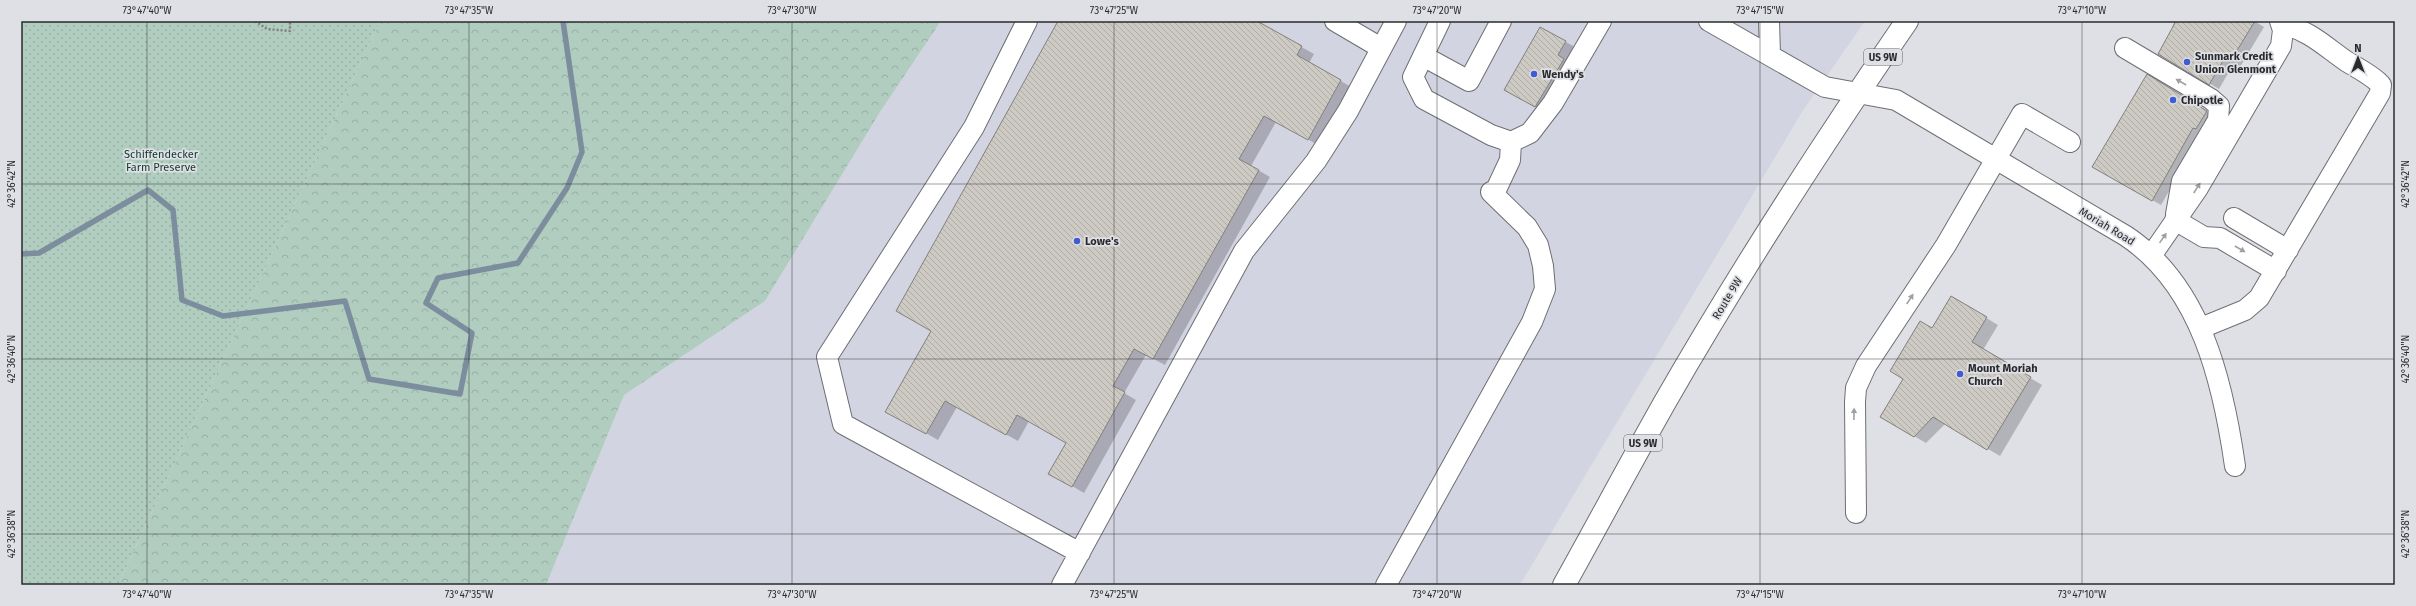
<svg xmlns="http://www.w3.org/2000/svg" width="2416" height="606" font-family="'Fira Sans',sans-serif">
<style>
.built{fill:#d3d4e1}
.forest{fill:url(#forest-crowns)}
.park{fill:url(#park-dots)}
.shadow{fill:#0003}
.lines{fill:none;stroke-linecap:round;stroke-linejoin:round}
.stream{stroke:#7c8d9d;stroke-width:5.5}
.building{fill:url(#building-back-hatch);stroke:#84807b}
.minor-casing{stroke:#6e6f74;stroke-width:22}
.major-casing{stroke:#6e6f74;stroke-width:24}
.path{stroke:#7f8084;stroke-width:2.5;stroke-dasharray:2 2;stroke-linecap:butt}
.minor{stroke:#fff;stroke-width:20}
.major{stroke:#fff;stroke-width:22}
.oneway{fill:#9fa0a0}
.ticks{fill:none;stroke:#2a2b2d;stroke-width:1;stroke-opacity:0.45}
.poi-dot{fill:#405ccf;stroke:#dfe0e6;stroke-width:1.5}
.labels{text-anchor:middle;stroke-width:3.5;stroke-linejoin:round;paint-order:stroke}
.shield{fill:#dfe0e6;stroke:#606164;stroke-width:1}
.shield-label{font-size:10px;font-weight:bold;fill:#2a2b2d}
.poi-label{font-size:11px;font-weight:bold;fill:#2a2b2d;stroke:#dfe0e6;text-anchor:start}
.park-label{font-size:11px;fill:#0e3a29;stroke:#dfe0e6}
.street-label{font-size:11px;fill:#2a2b2d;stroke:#dfe0e6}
.neatline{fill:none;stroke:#2a2b2d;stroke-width:1.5}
.ticks-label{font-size:10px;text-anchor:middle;fill:#2a2b2d}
</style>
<defs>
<pattern id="forest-crowns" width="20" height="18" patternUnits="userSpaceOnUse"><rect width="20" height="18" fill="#b0cdbf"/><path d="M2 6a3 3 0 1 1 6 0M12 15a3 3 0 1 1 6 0" fill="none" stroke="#98b0a4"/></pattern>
<pattern id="park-dots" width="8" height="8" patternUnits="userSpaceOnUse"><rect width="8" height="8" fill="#b0cdbf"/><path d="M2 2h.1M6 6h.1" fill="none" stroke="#98b0a4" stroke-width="1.8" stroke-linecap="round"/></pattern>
<pattern id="building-back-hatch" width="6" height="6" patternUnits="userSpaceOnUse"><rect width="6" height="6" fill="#cdc9c3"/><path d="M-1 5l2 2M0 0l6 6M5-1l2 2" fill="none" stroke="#b0ada8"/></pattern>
</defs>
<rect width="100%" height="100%" fill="#dfe0e6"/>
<path class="built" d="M941,21h924l-63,91 -282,473h-974l78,-190 141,-94 115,-189z"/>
<path class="forest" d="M380,21h561l-61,91 -115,189 -141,94 -78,190h-428z"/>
<path class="park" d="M21,21h359l-262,564h-97z"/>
<path class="shadow" d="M1060,21h195l59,33 -5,9 44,25 -33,58 -44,-24 -25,44 19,11 -105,188 -19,-10 -22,38 12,7 -52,93 -34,-20 17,-31 -38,-21 -11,20 -61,-34 -19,33 -51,-29 45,-80z
M2175,21h79l10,6 -24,40 -6,-4 -15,26 -60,-35 15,-26 -2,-1z
M1540,28l35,19 -30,65 -39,-23z
M2147,76l69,41 -13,15 -42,73 -67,-38z
M1951,297l47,28 -15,25 59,35 -42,71 -55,-32 -19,19 -44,-26z"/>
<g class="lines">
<path class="stream" d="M21,254l18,-1 109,-63 25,20 9,90 41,16 122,-15 24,78 91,15 12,-61 -46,-30 12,-25 80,-15 49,-75 15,-36 -19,-131"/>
</g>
<path class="building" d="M1058,21h199l45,25 -5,9 44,25 -33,60 -44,-24 -25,43 20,11 -106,189 -19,-10 -21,37 12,6 -53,95 -24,-13 18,-31 -49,-28 -11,20 -61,-34 -19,33 -41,-22 46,-81 -35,-20z
M2176,21h79l-25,41 -6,-3 -15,26 -51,-31z
M1540,27l26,14 -8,14 6,4 -29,48 -31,-17z
M2147,74l60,37 -11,18 -3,-1 -41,73 -60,-34z
M1951,296l36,21 -15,25 59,35 -44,73 -54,-33 -19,20 -34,-20 23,-38 -13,-8 30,-50 12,7z"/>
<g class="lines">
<g class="minor-casing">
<path id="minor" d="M1027,21l-53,106 -147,230 16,67 237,129
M1335,21l46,27
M1440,21l-27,56 11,22 67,36 20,7 -1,18 -16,34
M1709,21l116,66 71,13 230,136c75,50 97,146 109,230
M1769,21l1,34
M2125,48l86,51 8,7 -1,14 -36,61 -6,33
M1423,56l46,25 32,-60
M1511,142l19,-9 23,-30 48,-82
M2234,218l54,32
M2175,220l29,17 16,1 56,33
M2151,256l47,-68 83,-142 2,-16 -3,-9
M2201,328l44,-18 14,-12 121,-205 1,-8 -3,-3c-10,-9 -21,-14 -32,-21 -23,-16 -36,-30 -64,-37
M1856,513l-1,-111 1,-14 10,-22 80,-121 76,-131 48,28
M1062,585l182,-334 72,-90 32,-50 48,-90
M1386,585l146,-263 13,-33 -2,-23 -5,-21 -11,-18 -36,-35"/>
</g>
<g class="major-casing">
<path id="major" d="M1564,585c34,-61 67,-123 101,-183 75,-131 157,-257 242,-381"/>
</g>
<path class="path" d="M255,21l12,8 23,2v-10"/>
<use href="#minor" class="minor"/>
<use href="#major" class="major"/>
</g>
<defs><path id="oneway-solid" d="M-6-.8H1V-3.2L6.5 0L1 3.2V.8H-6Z"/></defs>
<g class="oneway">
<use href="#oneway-solid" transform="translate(2181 82) rotate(-150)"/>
<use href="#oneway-solid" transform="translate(2197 188) rotate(-57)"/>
<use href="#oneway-solid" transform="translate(2163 238) rotate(-55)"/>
<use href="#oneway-solid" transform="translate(2240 249) rotate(30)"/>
<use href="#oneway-solid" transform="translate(1910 299) rotate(-57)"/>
<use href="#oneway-solid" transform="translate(1854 414) rotate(-89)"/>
</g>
<path class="ticks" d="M147,21v564M469,21v564M792,21v564M1114,21v564M1437,21v564M1760,21v564M2082,21v564M21,184h2374M21,359h2374M21,534h2374"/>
<g class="poi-dot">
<circle cx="2187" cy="62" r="4"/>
<circle cx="1534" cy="74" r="4"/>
<circle cx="2173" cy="100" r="4"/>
<circle cx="1077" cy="241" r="4"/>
<circle cx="1960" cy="374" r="4"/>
</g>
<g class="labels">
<g class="shield">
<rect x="1864" y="49" width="38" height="16" rx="3"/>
<rect x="1624" y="435" width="38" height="16" rx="3"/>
</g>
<g class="shield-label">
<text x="1883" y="61">US 9W</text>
<text x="1643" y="447">US 9W</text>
</g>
<g class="poi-label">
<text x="2195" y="60">Sunmark Credit<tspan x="2195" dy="13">Union Glenmont</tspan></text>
<text x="1542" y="78">Wendy's</text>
<text x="2181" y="104">Chipotle</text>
<text x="1085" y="245">Lowe's</text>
<text x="1968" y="372">Mount Moriah<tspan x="1968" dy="13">Church</tspan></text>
</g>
<g class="park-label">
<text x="161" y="158">Schiffendecker<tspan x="161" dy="13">Farm Preserve</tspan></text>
</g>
<g class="street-label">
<text transform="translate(2107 226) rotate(31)" y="4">Moriah Road</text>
<text transform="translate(1727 298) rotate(-59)" y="4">Route 9W</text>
</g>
</g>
<rect width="2416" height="606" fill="none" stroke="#dfe0e6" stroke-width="44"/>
<g transform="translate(2358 58)" stroke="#dfe0e6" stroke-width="3" paint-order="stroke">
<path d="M0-3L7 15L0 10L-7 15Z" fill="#2a2b2d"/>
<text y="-6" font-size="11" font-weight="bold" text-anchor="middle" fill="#2a2b2d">N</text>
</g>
<rect x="22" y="22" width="2372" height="562" class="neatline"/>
<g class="ticks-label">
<text x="147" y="14">73°47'40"W</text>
<text x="469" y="14">73°47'35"W</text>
<text x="792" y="14">73°47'30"W</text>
<text x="1114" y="14">73°47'25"W</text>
<text x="1437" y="14">73°47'20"W</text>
<text x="1760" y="14">73°47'15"W</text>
<text x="2082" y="14">73°47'10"W</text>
<text transform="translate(11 184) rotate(-90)" y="4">42°36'42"N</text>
<text transform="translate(2405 184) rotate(-90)" y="4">42°36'42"N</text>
<text transform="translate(11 359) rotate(-90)" y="4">42°36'40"N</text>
<text transform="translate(2405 359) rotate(-90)" y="4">42°36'40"N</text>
<text transform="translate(11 534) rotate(-90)" y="4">42°36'38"N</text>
<text transform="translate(2405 534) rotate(-90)" y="4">42°36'38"N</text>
<text x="147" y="598">73°47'40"W</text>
<text x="469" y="598">73°47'35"W</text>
<text x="792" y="598">73°47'30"W</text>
<text x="1114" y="598">73°47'25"W</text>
<text x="1437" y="598">73°47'20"W</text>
<text x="1760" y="598">73°47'15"W</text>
<text x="2082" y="598">73°47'10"W</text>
</g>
</svg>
